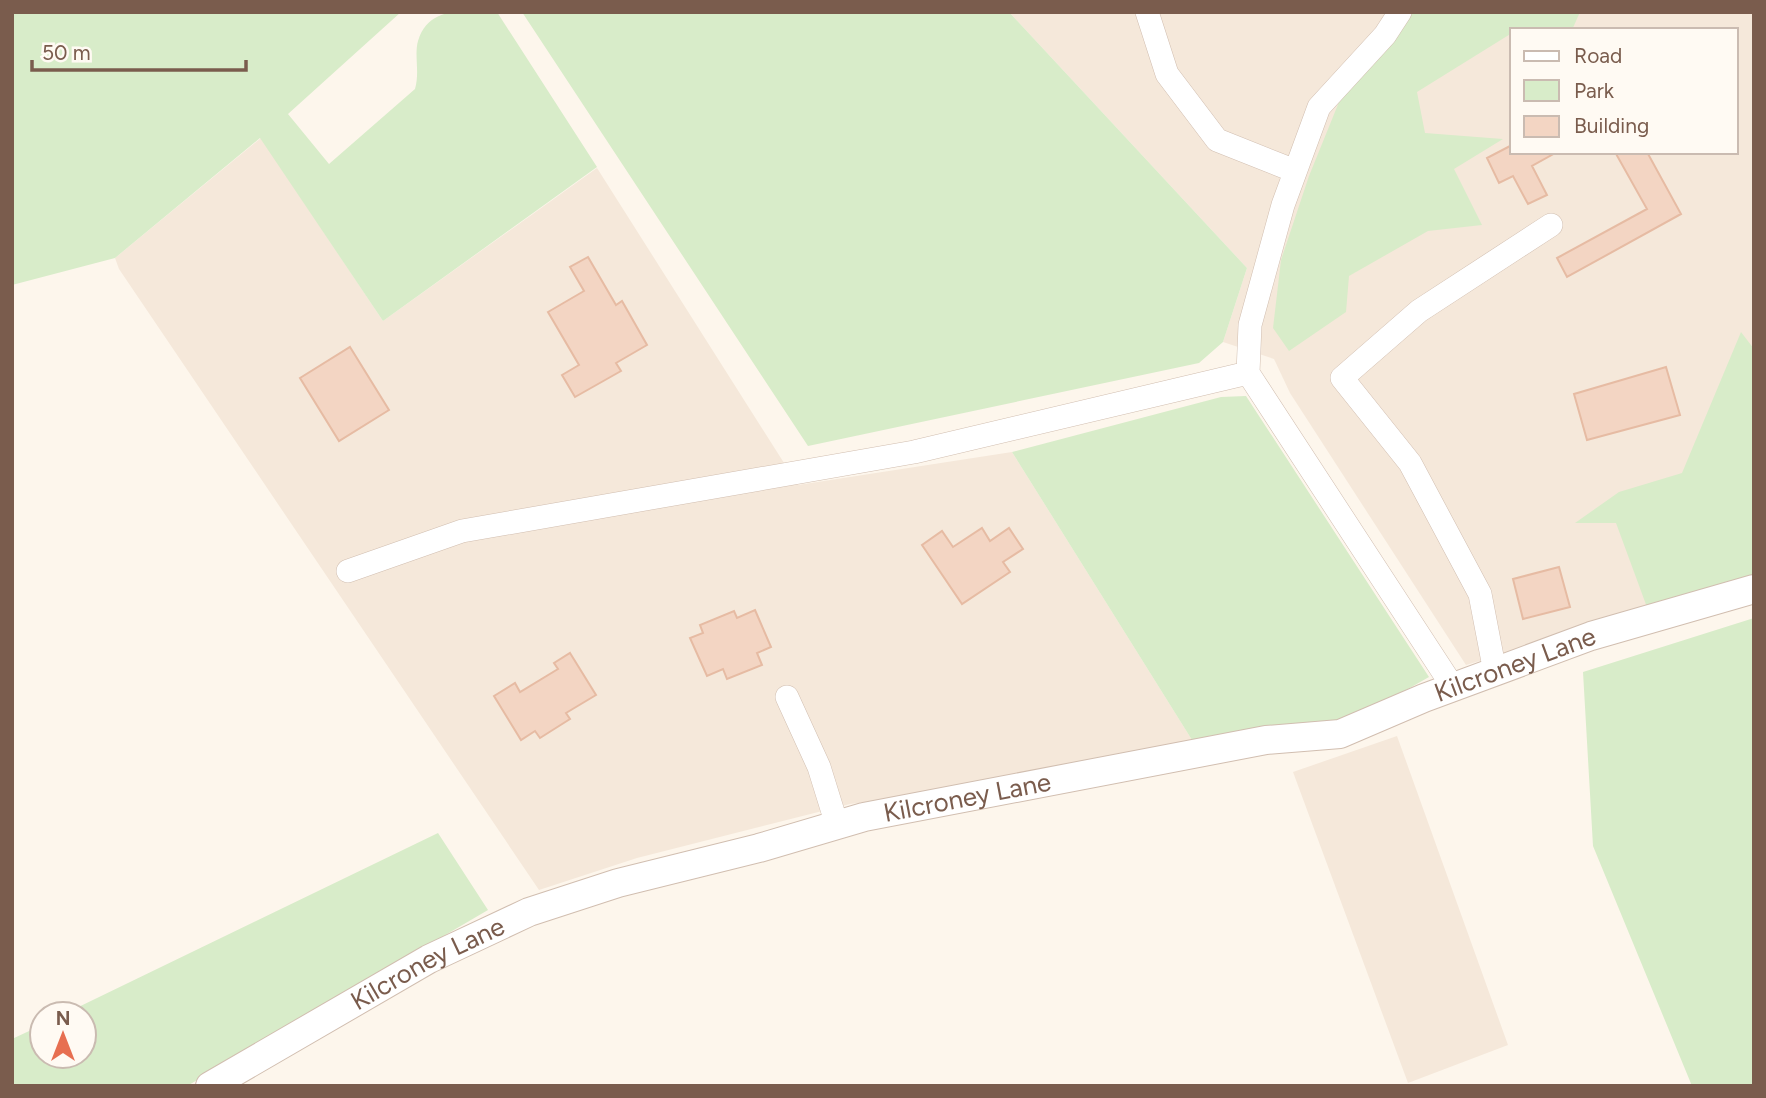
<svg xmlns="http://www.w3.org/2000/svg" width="1766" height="1098" font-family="Figtree,sans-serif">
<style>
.residential{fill:#f5e8da;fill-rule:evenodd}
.green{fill:#d8ecc9}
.building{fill:#f3d5c3;stroke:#e6bba3;stroke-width:2}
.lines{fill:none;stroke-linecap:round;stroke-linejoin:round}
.minor-casing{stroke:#d1beb0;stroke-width:24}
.tertiary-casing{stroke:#d1beb0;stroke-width:30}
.minor{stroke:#fff;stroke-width:23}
.tertiary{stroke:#fff;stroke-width:28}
.labels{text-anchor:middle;stroke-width:6;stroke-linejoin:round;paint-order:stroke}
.street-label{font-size:26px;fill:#7a5c4d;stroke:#fffaf3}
</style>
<rect width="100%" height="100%" fill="#fdf6ec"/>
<path class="residential" d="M1009,12h745v567l-288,86 -176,-272 -16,-34 -51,-17 24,-74zM1512,30h224v122h-224z
M261,138l122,183 214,-153 201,317 214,-33 190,304 -352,48 -213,54 -98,32 -420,-621 -4,-11z
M1397,736l111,309 -100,38 -115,-311z"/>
<path class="green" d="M12,12h389l-113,102 41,50 86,-75c5,-17 -1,-34 3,-48 11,-37 49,-29 79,-29l100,155 -214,154 -123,-183 -145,120 -103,27z
M522,12h487l238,256 -24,74 -24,21 -391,83z
M1410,12h170l-8,18h-60v3l-95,59 8,41 78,6 -49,30 28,56 -54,6 -79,45 -3,36 -57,39 -16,-23 8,-68 28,-84 30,-74z
M1741,332l13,17v230l-106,31 -32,-87h-41l44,-31 63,-19z
M1246,396l183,281 -65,37 -162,42 -190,-304 209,-55z
M1754,618v468h-62l-99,-240 -10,-174z
M438,833l50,77 -301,176h-175v-47l30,-14v31h42v-42h-20z"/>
<path class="building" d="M1512,145v7h45l-25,14 15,29 -19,9 -15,-28 -14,7 -12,-25z
M1615,152h32l34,62 -114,63 -10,-19 90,-49z
M588,257l28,48 6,-4 25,44 -31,18 5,8 -46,26 -13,-22 17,-10 -31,-53 36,-21 -14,-24z
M350,347l39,63 -50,31 -39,-63z
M1666,367l14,48 -93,25 -13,-46z
M982,528l8,13 19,-13 14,21 -20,13 7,10 -48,32 -40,-59 20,-14 11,16z
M1559,567l11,40 -47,12 -10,-40z
M755,610l16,37 -14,6 5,12 -35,14 -4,-10 -16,7 -17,-38 13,-5 -3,-8 34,-14 3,7z
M570,653l26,42 -30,18 4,6 -30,19 -5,-7 -14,9 -27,-44 21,-13 5,9 38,-23 -4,-6z"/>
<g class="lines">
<g class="minor-casing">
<path id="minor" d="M1147,12l20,62 50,66 78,31
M1400,12l-15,23 -66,72 -36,98 -33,120 -2,48 205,314
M348,571l114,-40 452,-79 334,-79
M1495,672l-15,-78 -70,-131 -68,-85 77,-67 132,-86
M787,697l32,70 18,58"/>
</g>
<g class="tertiary-casing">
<g id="tertiary">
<path id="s1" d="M210,1086l219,-127 100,-47 89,-29 141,-35 105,-31 402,-77 74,-6 84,-36 167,-62 163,-47"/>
</g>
</g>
<use href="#minor" class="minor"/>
<use href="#tertiary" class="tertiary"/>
</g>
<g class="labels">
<g class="street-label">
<text dy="9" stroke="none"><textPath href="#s1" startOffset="1384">Kilcroney Lane</textPath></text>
<text dy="9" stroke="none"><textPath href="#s1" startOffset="817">Kilcroney Lane</textPath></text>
<text dy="9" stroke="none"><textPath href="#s1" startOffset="250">Kilcroney Lane</textPath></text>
</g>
</g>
<rect width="1766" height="1098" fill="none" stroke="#7a5c4d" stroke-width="28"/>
<rect x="1510" y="28" width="228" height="126" fill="#fffaf3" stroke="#cabbb1" stroke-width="2"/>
<rect x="1524" y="51" width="35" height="10" fill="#ffffff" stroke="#cabbb1" stroke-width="2"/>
<text x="1574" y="63" font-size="21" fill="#7a5c4d">Road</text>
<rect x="1524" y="80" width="35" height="21" fill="#d8ecc9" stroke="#cabbb1" stroke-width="2"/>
<text x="1574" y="98" font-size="21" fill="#7a5c4d">Park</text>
<rect x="1524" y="116" width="35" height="21" fill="#f3d5c3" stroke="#cabbb1" stroke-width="2"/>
<text x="1574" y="133" font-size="21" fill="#7a5c4d">Building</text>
<g transform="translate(63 1035)"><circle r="33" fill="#fffaf3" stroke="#cabbb1" stroke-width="2"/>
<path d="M0-5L12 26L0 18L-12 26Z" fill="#e76f51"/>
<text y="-10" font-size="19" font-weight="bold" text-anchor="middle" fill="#7a5c4d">N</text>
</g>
<path d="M32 60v10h214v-10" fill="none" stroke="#7a5c4d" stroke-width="3.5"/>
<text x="42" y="60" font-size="21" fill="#7a5c4d" stroke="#fffaf3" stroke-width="5" paint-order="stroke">50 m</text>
</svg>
